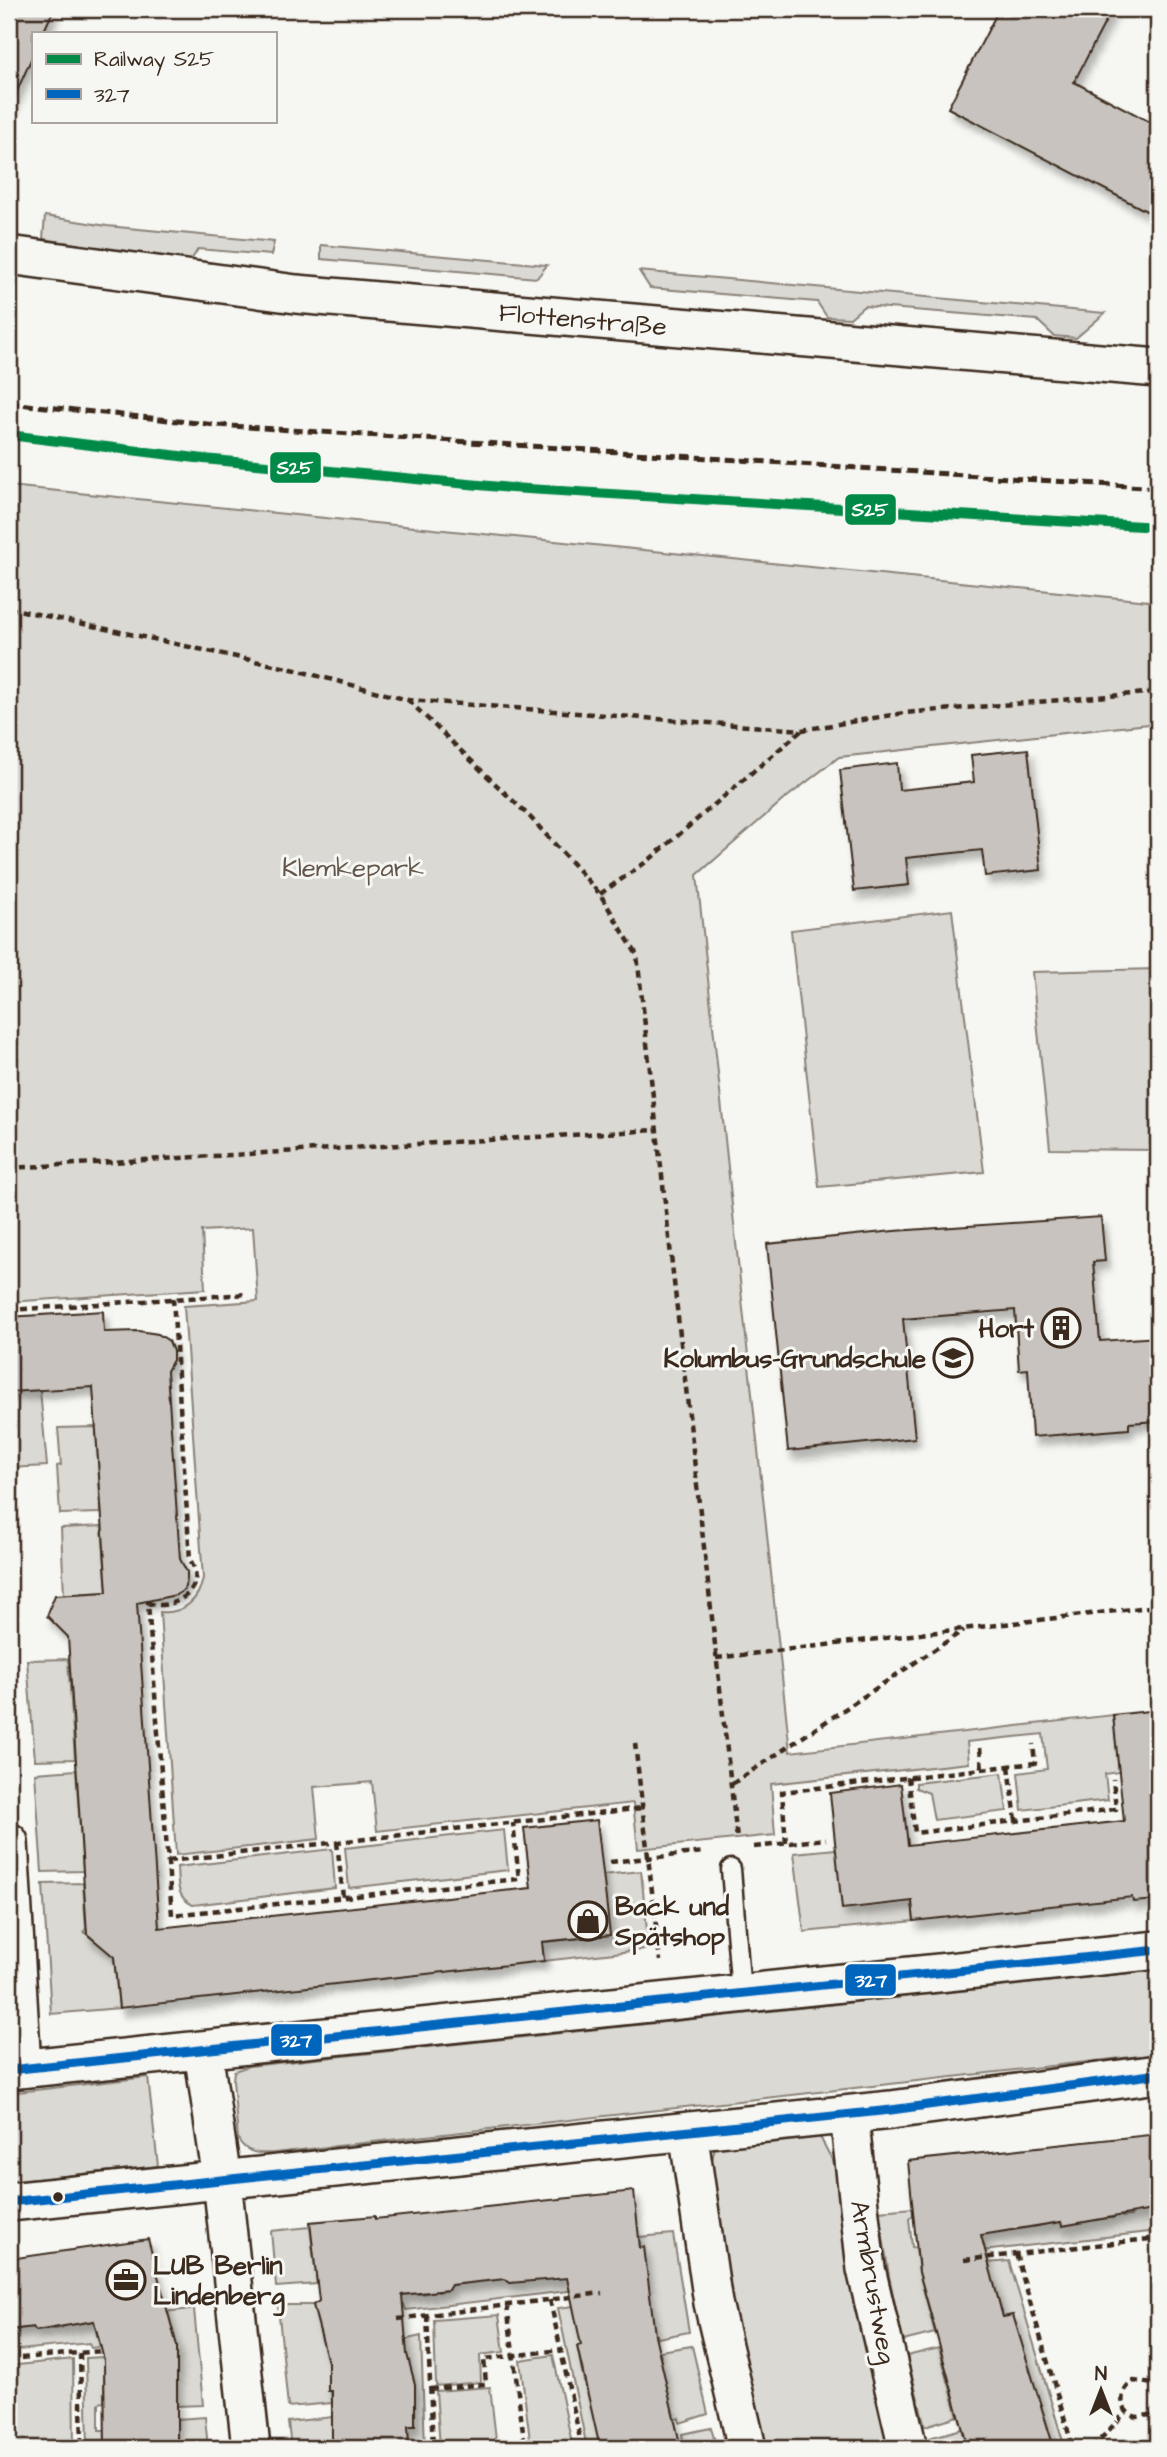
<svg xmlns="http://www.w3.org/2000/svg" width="1167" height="2457" font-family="'Architects Daughter',sans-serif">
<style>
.green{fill:#dad9d3;stroke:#8a8278;stroke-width:2}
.building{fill:#c8c3be;stroke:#3b2a1e;stroke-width:2;filter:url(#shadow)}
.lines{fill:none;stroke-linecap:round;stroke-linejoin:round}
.lane-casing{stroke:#3b2a1e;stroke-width:23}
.street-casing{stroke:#3b2a1e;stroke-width:42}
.path{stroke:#3b2a1e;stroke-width:4.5;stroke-dasharray:7 5;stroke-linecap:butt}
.lane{stroke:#f6f6f2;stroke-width:18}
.street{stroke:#f6f6f2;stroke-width:37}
.rail{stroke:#3b2a1e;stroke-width:5;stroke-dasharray:10 5;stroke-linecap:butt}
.bus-1-casing{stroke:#f6f6f2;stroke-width:14}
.bus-1{stroke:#0065bd;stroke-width:9}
.rail-1-casing{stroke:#f6f6f2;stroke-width:16}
.rail-1{stroke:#018a47;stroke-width:10}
.bus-dot{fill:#3b2a1e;stroke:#f6f6f2;stroke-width:2.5}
.labels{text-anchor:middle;stroke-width:6;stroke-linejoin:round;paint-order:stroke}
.street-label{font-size:26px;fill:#3b2a1e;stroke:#f6f6f2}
.park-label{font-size:26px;fill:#63564b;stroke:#f6f6f2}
.poi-label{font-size:26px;font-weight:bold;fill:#3b2a1e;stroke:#f6f6f2;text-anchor:end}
.line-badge{stroke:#f6f6f2;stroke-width:2.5}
.badge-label{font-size:19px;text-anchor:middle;font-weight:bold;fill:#fff}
</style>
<defs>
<filter id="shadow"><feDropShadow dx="4.5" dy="8" stdDeviation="3.5" flood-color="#0004"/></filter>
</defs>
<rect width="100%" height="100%" fill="#f6f6f2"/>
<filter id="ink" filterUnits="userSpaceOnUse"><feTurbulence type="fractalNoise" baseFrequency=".0143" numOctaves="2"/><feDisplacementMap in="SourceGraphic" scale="14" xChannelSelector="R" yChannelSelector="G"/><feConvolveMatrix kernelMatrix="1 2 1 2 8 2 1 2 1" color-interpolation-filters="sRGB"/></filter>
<g filter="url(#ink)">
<path class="green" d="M45,216l62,10 167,16 -3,13 -73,-6 -8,13 -147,-23z
M321,245l226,20 -10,13 -216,-19z
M639,271h-1l467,42 -29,25 -22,-2 -17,-16 -173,-14 -14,12 -23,-1 -10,-15 -167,-14z
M9,486l1149,116v121l-319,34 -57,44 -85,74 93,877 323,-37 6,57 -14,2 3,26 -86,10 -4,-37 29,-4 -4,-35 -76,8 2,21 -198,21 4,51 -137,14 -5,-46 -256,28 -5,-49 -58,5 5,52 -143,16 -16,-243c24,2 39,-12 43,-34l-19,-272 74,-5 -5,-73 -51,3 3,58 -196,13z
M952,910l32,262 -165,15 -28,-257z
M1158,969v181l-108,-1 -18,-177z
M40,1390l7,76 -38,2v-76z
M96,1427l5,86 -41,1 -3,-48 4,-1 -3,-37z
M102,1526l5,66 -43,3 -3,-67z
M68,1659l7,100 -40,1 -8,-100z
M76,1770l7,101 -41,1 -7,-99z
M1002,1773l5,38 -73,9 -5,-27 -13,-5v-5z
M504,1830l4,40 -159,18 -4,-40z
M332,1849l3,39 -142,17c-17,-7 -15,-22 -16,-38z
M836,1849l76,52 2,20 -110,11 -10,-79z
M641,1871l8,78 -105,12 -2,-19 67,-7 -6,-60z
M83,1883l3,45 -2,4 11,9 4,-3 13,-1 7,71 -68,6 -8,-130z
M1158,1970v84l-884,99c-15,1 -28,1 -36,-14l-5,-59 1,-9 15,-5z
M148,2077l10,89 -149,16v-89z
M819,2135l18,34 25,162 29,117h-126l-40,-146 -18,-119 8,-36z
M913,2208v8l-4,2 3,29 4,1 3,24 16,61 -32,8 -14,-65 -10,-65z
M1158,2209v22l-194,22 2,-20 59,-10 5,4 9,-1 4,-4 71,-4 3,-5 5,4 9,-1 3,-4z
M310,2227l7,57 -41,3 -5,-56z
M673,2234l16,98 -31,6 -1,-3 -4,1 -9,-88h-4l-1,-11z
M1009,2261l56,187h-18l-5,-18 6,-2 -19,-60 -9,-6 2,-16 -9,-31 -10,2 -9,-33 -27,1 -2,-20z
M574,2271l27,16 -195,23 -2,-6 -9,2 -3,-14 22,-3 5,5 9,-1 4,-6 6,5 10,-2 3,-5 54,-7 6,5z
M603,2302l-24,30 2,13 -4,1 7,35 5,-1 11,68h-13l-29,-140z
M278,2305h35l18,68 -3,18h3l1,12 -44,4z
M194,2309l9,96 -26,1 -15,-94z
M91,2311l9,36 -9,1 -2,-5 -80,8v-21l24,-3 4,4 9,-1 3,-5 5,4 8,-1 2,-4z
M499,2315l5,37 -24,3 1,27 -45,4 -2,-66z
M421,2336l4,112h-16l-6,-108z
M692,2346l16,68 -28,9 -1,-5 -5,2 -17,-62 4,-2 -1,-5z
M939,2348l19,68 -33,10 -18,-70z
M553,2355l20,93h-42l-11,-88z
M103,2357l5,19 -4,1v25l-5,1v27h6v18h-17l-2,-90z
M73,2359l1,89h-52l-1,-4h-12v-78z
M490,2387l7,61h-57l-4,-57z
M205,2417l3,31h-31v-29z
M332,2417v31h-41l-3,-26z
M711,2428l6,20h-36l-2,-7 4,-1 -1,-6z
M962,2429l6,19h-36l-3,-10z"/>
<path class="building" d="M9,9h45l-11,24h-10v22l-24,54z
M999,9h113l-38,73 84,44v91l-210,-109z
M1028,749l13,121 -56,6 -3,-26 -76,8 3,27 -55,6 -14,-121 57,-7 2,27 75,-8 -3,-27z
M1101,1217l4,44 -12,1 7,79 58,-4v84l-29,2v6l-97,8 -4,-68 -9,1 -4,-60 -112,9 12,119 -127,13 -21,-207 127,-13z
M103,1311l1,21 35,-1 19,3 11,7 4,10v9l-6,11 13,188 7,13v7l-3,11 -8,5 -39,8 22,325 372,-40 -7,-60 73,-8 13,115 -68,7 2,19 -425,47 -5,-51 -27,-23 -19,-297 -21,-21 8,-21 52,-3 -14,-205 -84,5v-75z
M1158,1710v190l-25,2 -1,-5 -218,24 -2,-20 -70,8 -12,-116 71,-9 7,61 216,-24 -11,-106z
M1158,2134v75l-96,17 -1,-4 -80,13 22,82 10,-2 41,133h-86l-49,-176 -11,-111z
M634,2191l6,57 4,-1 11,88 26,113h-81l-23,-102 4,-1 -14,-67 -57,5 -5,-4 -54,6 -3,5 -46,5 5,59 8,30v42h-7l1,22h-77v-57h-4v-29l-15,-57 6,-4 -9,-79 65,-6v3z
M148,2239l29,107v102h-72l-1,-88 -10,-39 -58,10 -3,-4 -24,3v-71z"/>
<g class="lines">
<g class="lane-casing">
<path id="lane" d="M731,1869l10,124"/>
</g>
<g class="street-casing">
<path id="street" d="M9,255l287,39 862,74
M9,1842l13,226
M203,2051l19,129 29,268
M9,2070l1149,-120
M849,2115l17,154 42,179
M688,2131l25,172 34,145
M9,2202l882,-92 267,-36"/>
</g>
<path class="path" d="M9,608l283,61 116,31 394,30 102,-17 254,-21
M408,700l122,117 70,77 37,61 100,884
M600,894l49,-34 152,-129
M9,1168l648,-38
M173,1298l17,262c19,28 -16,52 -42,43l24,312 347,-36 -6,-56
M9,1310l238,-16
M716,1658l442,-52
M635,1743l25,218
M980,1748l2,21
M1009,1766l7,54
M908,1777l7,56 201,-24 -3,-30
M732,1784l232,-154
M337,1842l6,55
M786,1843l-4,-51 253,-29 -2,-19
M754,1847l72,-8
M168,1861l475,-53
M610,1862l94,-10
M1016,2254l57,194
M964,2260l194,-22
M550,2300l32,148
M507,2305l18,143
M427,2315l6,133
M398,2319l204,-26
M80,2353l2,95
M9,2359l93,-8
M430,2389l56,-5 -2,-25 76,-9
M1158,2393l-6,-9 -18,-3c-16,10 -16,31 3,36l13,-2 8,-10
M1092,2448l35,-37"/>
<use href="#lane" class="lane"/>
<use href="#street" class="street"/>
<path class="rail" d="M9,403l207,22 942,63"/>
<g class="bus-1-casing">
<path id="bus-1" d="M9,2070l1149,-120
M9,2202l882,-92 267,-36"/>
</g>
<use href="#bus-1" class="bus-1"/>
<g class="rail-1-casing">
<path id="rail-1" d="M9,435l195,24 307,29 647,39"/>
</g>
<use href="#rail-1" class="rail-1"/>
</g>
</g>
<defs>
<g id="building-ring" transform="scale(2.0125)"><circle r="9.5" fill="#f6f6f2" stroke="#3b2a1e" stroke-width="1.5"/><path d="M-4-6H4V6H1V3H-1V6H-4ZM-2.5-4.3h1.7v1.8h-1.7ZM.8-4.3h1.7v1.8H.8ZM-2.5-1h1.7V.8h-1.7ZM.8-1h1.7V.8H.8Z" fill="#3b2a1e"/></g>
<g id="school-ring" transform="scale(2.0125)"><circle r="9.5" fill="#f6f6f2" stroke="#3b2a1e" stroke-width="1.5"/><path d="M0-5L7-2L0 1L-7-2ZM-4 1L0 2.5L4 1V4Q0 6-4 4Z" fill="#3b2a1e"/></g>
<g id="shop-ring" transform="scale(2.0125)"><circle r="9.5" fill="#f6f6f2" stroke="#3b2a1e" stroke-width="1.5"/><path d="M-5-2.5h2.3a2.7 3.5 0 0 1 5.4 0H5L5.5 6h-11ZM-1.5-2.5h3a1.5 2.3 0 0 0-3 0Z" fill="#3b2a1e"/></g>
<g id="office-ring" transform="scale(2.0125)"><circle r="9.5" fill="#f6f6f2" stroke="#3b2a1e" stroke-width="1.5"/><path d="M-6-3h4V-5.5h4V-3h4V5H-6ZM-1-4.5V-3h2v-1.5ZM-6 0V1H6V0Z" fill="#3b2a1e"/></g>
</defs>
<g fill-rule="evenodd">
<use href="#building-ring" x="1061" y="1328"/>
<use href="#school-ring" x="953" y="1358"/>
<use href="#shop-ring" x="588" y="1921"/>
<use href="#office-ring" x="126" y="2280"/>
</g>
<circle class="bus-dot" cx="58" cy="2197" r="6"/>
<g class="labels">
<g class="street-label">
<text transform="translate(583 319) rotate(5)" y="9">Flottenstraße</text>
<text transform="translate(874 2282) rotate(80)" y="9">Armbrustweg</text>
</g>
<g class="park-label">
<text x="353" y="876">Klemkepark</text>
</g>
<g class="poi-label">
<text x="1034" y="1337">Hort</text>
<text x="926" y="1367">Kolumbus-Grundschule</text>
<text x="615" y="1915" text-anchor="start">Back und<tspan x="615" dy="30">Spätshop</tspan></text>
<text x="153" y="2274" text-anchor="start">LUB Berlin<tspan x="153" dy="30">Lindenberg</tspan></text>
</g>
</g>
<g class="line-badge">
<rect x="269" y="451" width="53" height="33" rx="7" fill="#018a47"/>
<rect x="844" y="493" width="53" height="33" rx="7" fill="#018a47"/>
<rect x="844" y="1963" width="53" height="34" rx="7" fill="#0065bd"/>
<rect x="270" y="2023" width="53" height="34" rx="7" fill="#0065bd"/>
</g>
<g class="badge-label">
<text x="295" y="474">S25</text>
<text x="870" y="516">S25</text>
<text x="871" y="1987">327</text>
<text x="296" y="2047">327</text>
</g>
<rect width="1167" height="2457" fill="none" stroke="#f6f6f2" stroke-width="35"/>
<rect x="18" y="18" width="1132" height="2422" fill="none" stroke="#3b2a1e" stroke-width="2.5" filter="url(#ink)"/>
<rect x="32" y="32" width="245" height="91" fill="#f6f6f2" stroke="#aba49d" stroke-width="2"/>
<rect x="46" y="54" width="35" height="10" fill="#018a47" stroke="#aba49d" stroke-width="2"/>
<text x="94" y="66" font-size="21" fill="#3b2a1e">Railway S25</text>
<rect x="46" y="89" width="35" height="10" fill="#0065bd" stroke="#aba49d" stroke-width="2"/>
<text x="94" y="102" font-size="21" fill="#3b2a1e">327</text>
<g transform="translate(1101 2390)" stroke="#f6f6f2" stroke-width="5" paint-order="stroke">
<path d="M0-5L12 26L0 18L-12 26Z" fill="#3b2a1e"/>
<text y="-10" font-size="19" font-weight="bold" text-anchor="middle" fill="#3b2a1e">N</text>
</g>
</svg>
